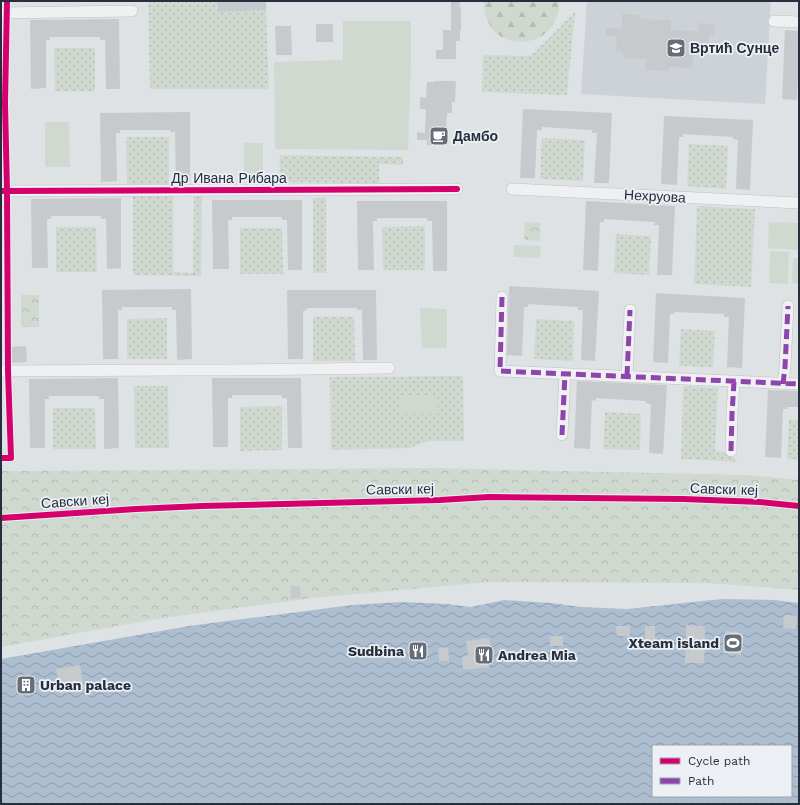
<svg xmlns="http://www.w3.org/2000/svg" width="800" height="805" font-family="'Work Sans',sans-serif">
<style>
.built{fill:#cdd1d8}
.grass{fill:url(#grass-dots)}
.forest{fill:url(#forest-firs)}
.park{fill:url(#park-crowns)}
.pitch{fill:#d0d9d0}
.water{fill:url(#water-waves);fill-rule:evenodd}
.building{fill:#c7cacd}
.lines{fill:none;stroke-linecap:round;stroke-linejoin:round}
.minor-casing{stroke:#bec0c3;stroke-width:12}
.minor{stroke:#eff0f1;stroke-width:11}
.quiet{stroke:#8e44ad;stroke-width:5;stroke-dasharray:10 5;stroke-linecap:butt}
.cycleway-casing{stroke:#ecf0f5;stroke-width:8}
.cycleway{stroke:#d6006c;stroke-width:6}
.labels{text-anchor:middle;stroke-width:3.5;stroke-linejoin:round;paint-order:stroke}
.poi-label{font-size:14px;font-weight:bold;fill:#272f3e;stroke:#ecf0f5;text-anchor:start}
.street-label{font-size:14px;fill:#272f3e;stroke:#ecf0f5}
</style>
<defs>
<pattern id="grass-dots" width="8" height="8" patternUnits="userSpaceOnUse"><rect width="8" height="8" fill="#d0d9d0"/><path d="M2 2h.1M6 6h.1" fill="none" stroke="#b3bbb4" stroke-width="1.8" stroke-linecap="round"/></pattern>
<pattern id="forest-firs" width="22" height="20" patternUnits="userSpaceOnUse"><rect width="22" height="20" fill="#d0d9d0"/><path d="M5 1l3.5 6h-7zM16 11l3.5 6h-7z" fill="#b3bbb4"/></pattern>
<pattern id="park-crowns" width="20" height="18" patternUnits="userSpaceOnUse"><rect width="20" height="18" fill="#d0d9d0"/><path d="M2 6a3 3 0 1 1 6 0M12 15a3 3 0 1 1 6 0" fill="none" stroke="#b3bbb4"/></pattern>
<pattern id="water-waves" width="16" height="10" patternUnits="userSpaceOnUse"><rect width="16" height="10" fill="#adbed1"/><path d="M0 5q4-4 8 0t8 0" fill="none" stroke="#8d9bab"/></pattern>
</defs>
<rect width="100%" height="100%" fill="#dfe2e5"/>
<path class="built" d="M587,1h184l-6,103 -184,-10z"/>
<path class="grass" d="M148,1h70v11l48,-2 3,79h-119z
M575,12l-8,83 -85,-3 1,-37 48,1z
M54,48h41v43h-40z
M126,137h43v47h-42z
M542,138l43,2 -2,41 -43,-2z
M689,144l39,2 -2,43 -39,-3z
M280,155l123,2v8l-24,-1v19l-100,-1z
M194,195l8,1 -1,80 -68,-1v-79h40v76l20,1z
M313,198h13v75h-13z
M697,206l58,3 -4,78 -57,-3z
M425,226v44h-42l-1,-43z
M56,227h40l1,45h-41z
M240,228h42l1,46h-43z
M616,234l35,2 -2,39 -35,-2z
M313,317h41l1,44h-42z
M167,318v41h-40v-40z
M536,319l38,2 -1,40 -39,-2z
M681,329l34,2 -2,36 -34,-1z
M463,376l1,65h-36l-18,7 -79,2 -1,-73z
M134,386h34l1,62h-34z
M683,386l35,2 -3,63 13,1 10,10 -57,-3z
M282,406v44l-42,1v-44z
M53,408h42l1,41h-43z
M605,412l36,2 -1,36 -37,-1z
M789,419l10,1v40l-12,-1z"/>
<path class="forest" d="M484,1h75c0,4 0,9 -1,12 -2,7 -5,12 -9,17 -16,17 -47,16 -59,-5 -5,-7 -6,-16 -6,-24z"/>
<path class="park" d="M525,222l16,1 -1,18 -16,-1z
M21,295h18v32h-18z
M429,468l319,7 51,5v110l-93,-7 -217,-1 -176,16 -150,20 -162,29v-176z"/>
<path class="pitch" d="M343,21h68v39l-3,90 -133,-1 -1,-87 69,-2z
M45,122h24l1,45h-25z
M244,143h19v33h-19z
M769,222l30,1v27l-31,-2z
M514,245l27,1 -1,12 -26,-1z
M770,251l19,1 -1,32 -19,-1z
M793,258h6v26l-7,-1z
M420,308l27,1v39h-25z
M401,395l37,1v18h-37z"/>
<path class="water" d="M723,599l52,1 24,3v201h-798v-145l188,-33 163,-21 50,-3 45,2 24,3 33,-7 47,3 30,4 46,2 75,-8zM653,746h138v50h-138z"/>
<path class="building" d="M218,1h48v9l-48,2z
M451,1h9v6h1v23h-1v11h-4v18h-20v-9h7v-20h8z
M622,14l18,1v4l31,1v10l27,1v-8l17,1 -1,11 -5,-1 -1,19 -15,-1 -1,16 -23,-1v4l-23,-1v-11l-23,-1v-6l-7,-1 1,-15h-11v-8l16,1z
M119,19l1,70h-14l-1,-49h-5v-3h-50v3h-4v48l-15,1 -1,-69z
M316,24h17v18h-17z
M275,26h16l1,29h-16z
M785,30l14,1v24l-2,45 -15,-1z
M435,81h21l-1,21h-3v11h-5l-1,16h-3v6h-2v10h-14v-5h-10v-8l8,1 1,-24h-6v-12l6,1 1,-16h7z
M523,109l89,4 -3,70h-15l3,-50h-5v-3l-50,-3v3h-5l-2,48h-15z
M190,112v70h-14l-1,-50h-5v-2h-50v3h-4l1,48 -16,1 -1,-69z
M664,116l89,4 -3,70 -14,-1 2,-49 -5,-1v-2l-50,-3v3h-4l-2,48 -16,-1z
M121,198v70l-14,1 -1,-50h-5v-3h-50v3h-4l1,49h-16l-1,-69z
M212,200h90v70h-14l-1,-50h-5v-3h-50v3h-4l1,49h-16z
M357,201h90v70h-14l-1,-50h-5v-3h-50v3h-4l1,49h-16z
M586,201l89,5 -3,69h-15l2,-50h-5l1,-3 -51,-3v3h-4l-2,49 -15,-1z
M509,286l90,5 -4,70 -14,-1 2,-50h-5v-3l-50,-3v3h-4l-2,49 -15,-1z
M191,289l1,70 -15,1 -1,-50h-4v-3h-50v3h-4v49h-15l-1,-69z
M287,290h89l1,70h-14l-1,-50h-5v-2h-50v2l-4,1v48h-15z
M656,293l89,5 -3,70 -15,-1 2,-50h-5v-3l-50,-2v2h-4l-2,49 -15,-1z
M26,346l1,16 -18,1v-16z
M118,378l1,70 -15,1v-50h-5v-3h-50v3h-4v49h-15l-1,-69z
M212,378h89l1,70h-14l-1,-50h-5v-3h-50v3h-4v49h-15z
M577,381l90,4 -4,69 -14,-1 2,-49 -5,-1v-2l-50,-3v3l-4,-1 -2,49 -16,-1z
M768,390l31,1v16h-12v2h-4l-2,49 -16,-1z
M290,586h10l1,12 -10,1z
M784,615l13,1 -1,13 -13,-1z
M686,625l19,1 -1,37h-19z
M616,626h14v10h-13z
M645,626h10v14h-10z
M725,631l18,2 -2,22 -18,-2z
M550,636h13v10h-13z
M489,638l3,21h-4l1,8 -26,3 -1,-13 6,-1 -2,-15z
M412,646h14v10h-14z
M448,647l1,14h-10l-1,-13z
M80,665l4,24 -24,5 -4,-25z
M30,676l4,15 -12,2 -3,-14z"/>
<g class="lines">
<g class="minor-casing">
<path id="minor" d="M1,13l131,-2
M774,21l25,1
M512,189l287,14
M1,191l456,-2
M502,297l-2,74 299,13
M1,371l181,-1h45l162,-2
M627,376l3,-66
M783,384l2,-17 3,-61
M562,435l3,-61
M731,451l1,-37 2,-32"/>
</g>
<use href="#minor" class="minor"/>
<path class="quiet" d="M502,297l-2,74 299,13
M627,376l3,-66
M783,384l2,-17 3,-61
M562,435l3,-61
M731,451l1,-37 2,-32"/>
<g class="cycleway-casing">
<path id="cycleway" d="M1,191l456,-2
M1,458h10l-3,-87 -1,-180 -2,-88 2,-102
M1,518l135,-9 66,-3 238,-6 49,-3 194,2 77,3 39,4"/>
</g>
<use href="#cycleway" class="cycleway"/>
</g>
<defs>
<g id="school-square" transform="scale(1)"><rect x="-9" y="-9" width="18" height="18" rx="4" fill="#676e78" stroke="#ecf0f5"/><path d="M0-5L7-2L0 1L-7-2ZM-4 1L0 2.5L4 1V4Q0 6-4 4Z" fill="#fff"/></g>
<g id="cafe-square" transform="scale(1)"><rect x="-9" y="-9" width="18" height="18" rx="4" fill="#676e78" stroke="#ecf0f5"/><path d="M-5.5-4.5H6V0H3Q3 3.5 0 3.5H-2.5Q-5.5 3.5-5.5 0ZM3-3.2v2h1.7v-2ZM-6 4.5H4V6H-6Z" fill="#fff"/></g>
<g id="stadium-square" transform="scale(1)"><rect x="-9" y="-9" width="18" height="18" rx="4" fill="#676e78" stroke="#ecf0f5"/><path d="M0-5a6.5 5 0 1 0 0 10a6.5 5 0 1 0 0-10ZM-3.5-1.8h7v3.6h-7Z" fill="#fff"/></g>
<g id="restaurant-square" transform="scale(1)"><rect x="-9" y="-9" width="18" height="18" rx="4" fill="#676e78" stroke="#ecf0f5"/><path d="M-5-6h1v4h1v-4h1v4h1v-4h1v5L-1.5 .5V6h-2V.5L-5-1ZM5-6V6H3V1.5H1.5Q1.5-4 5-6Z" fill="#fff"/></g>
<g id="building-square" transform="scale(1)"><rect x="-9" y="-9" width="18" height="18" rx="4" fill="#676e78" stroke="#ecf0f5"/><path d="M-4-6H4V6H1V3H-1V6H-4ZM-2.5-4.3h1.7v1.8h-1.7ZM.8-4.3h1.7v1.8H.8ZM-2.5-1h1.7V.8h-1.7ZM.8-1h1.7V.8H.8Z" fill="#fff"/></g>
</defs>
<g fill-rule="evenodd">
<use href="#school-square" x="676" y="48"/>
<use href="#cafe-square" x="439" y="136"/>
<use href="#stadium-square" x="733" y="643"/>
<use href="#restaurant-square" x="418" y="651"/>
<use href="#restaurant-square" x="484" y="655"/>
<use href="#building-square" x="26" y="685"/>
</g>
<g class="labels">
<g class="poi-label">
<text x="690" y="53">Вртић Сунце</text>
<text x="453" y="141">Дамбо</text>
<text x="719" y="648" text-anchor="end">Xteam island</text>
<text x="404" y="656" text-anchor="end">Sudbina</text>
<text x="498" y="660">Andrea Mia</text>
<text x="40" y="690">Urban palace</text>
</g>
<g class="street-label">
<text x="229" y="183">Др Ивана Рибара</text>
<text transform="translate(655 196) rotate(3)" y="5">Нехруова</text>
<text transform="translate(400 489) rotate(-1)" y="5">Савски кеј</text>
<text transform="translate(724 489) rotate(2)" y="5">Савски кеј</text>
<text transform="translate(75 501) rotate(-4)" y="5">Савски кеј</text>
</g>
</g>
<rect width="800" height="805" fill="none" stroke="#272f3e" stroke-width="4"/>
<rect x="652" y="745" width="140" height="52" fill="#ecf0f5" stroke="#9da3ac"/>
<rect x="660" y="758" width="20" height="6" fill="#d6006c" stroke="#9da3ac"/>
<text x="688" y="765" font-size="12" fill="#272f3e">Cycle path</text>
<rect x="660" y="778" width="20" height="6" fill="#8e44ad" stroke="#9da3ac"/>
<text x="688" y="785" font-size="12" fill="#272f3e">Path</text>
</svg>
